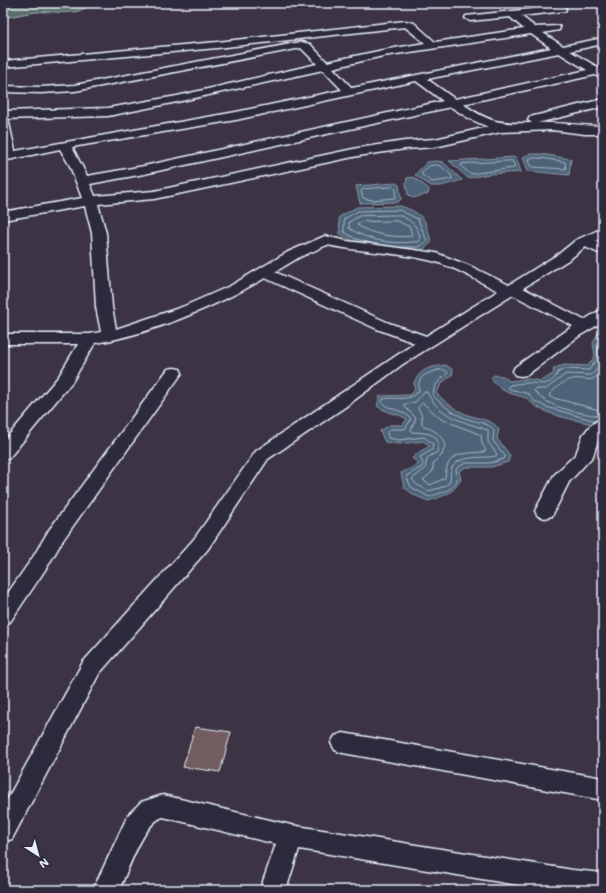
<svg xmlns="http://www.w3.org/2000/svg" width="606" height="893" font-family="Mali,sans-serif">
<style>
.green{fill:#586e69;stroke:#a0b0b0}
.water{fill:#4d6378;stroke:#8b9cab}
.lines{fill:none;stroke-linecap:round;stroke-linejoin:round}
.shore{stroke:#aab8c5;stroke-width:1}
.building{fill:#725b60;stroke:#e8f1f8}
.minor-casing{stroke:#e8f1f8;stroke-width:3}
.minor{fill:#2f2a3d;fill-rule:evenodd}
</style>
<rect width="100%" height="100%" fill="#3c3444"/>
<filter id="ink" filterUnits="userSpaceOnUse"><feTurbulence type="fractalNoise" baseFrequency=".025" numOctaves="2"/><feDisplacementMap in="SourceGraphic" scale="8" xChannelSelector="R" yChannelSelector="G"/><feConvolveMatrix kernelMatrix="1 2 1 2 8 2 1 2 1" color-interpolation-filters="sRGB"/></filter>
<g filter="url(#ink)">
<path class="green" d="M3,3h88c-11,15 -37,7 -54,9 -11,1 -23,4 -34,6z"/>
<path class="water" d="M530,154h11l30,5 -2,16 -41,-4 -5,-14z
M516,157l5,15 -32,2 -21,4 -19,-17z
M436,161l7,1 19,18 -21,6h-10l-16,-11 12,-13z
M413,177l16,12 -1,5 -15,4 -5,-3 -2,-12 1,-5z
M396,183l3,2 2,14 -3,3 -38,1 -4,-17z
M400,206c10,3 21,7 26,18 2,6 3,12 6,18l-8,7 -15,3 -54,-10 -15,-8 -1,-17 18,-10z
M602,324l1,102c-21,-5 -63,-10 -76,-28 -15,-4 -28,-6 -36,-20l3,-3 9,1 6,5 19,-2 13,2 12,-7 1,-6 11,-3 23,1 7,-10 -2,-13z
M446,365l7,5 -1,5 -9,7 -7,11c10,10 19,17 32,22 11,4 23,4 31,14l-2,10 13,16 -2,7 -17,5h-25l-7,4 2,9c-9,14 -17,16 -33,21l-14,-6 -10,-8 -3,-14 18,-9 -7,-6 7,-6 11,-6 -7,-5 -24,3 -14,-2 -5,-11 10,-6h13l4,-6c-10,-6 -20,-6 -30,-13l3,-10 30,-1 5,-5 -1,-8c8,-14 16,-15 32,-17z"/>
<g class="lines">
<path class="shore" d="M530,158h11l24,4 1,7 -34,-2 -3,-6z
M512,161l3,5 -1,2 -44,6 -9,-8 1,-2z
M436,165l5,1 11,10v3l-20,3 -10,-7v-3l7,-6z
M394,187l2,2 -1,9 -23,2 -9,-2 -2,-7 2,-2z
M399,215c12,5 21,12 21,26 -24,4 -51,1 -71,-13v-6l10,-6z
M397,221l13,6 2,9c-17,2 -40,-1 -55,-11l4,-3z
M371,243l-15,-4 -12,-7v-13l14,-8 41,-1 19,9 9,22 -9,6h-18
M603,359l-8,13 -4,3 -25,-1 -20,15h-10l-2,2c16,19 46,21 69,26
M438,370h7l3,3c-8,6 -15,12 -15,23 10,9 19,17 32,22 9,4 23,4 29,12l-1,11 12,15 -1,3 -14,4h-25l-9,6c0,3 1,7 1,10 -1,11 -20,15 -28,18l-18,-10 -5,-11 16,-9 1,-4 -3,-6 12,-7 1,-6 -9,-7 -25,3 -11,-2 -1,-6 4,-3h14l6,-10c-7,-10 -20,-8 -29,-16l1,-4c15,-3 23,4 36,-8 -2,-16 6,-16 19,-21z
M603,370c-13,17 -18,5 -34,10 -7,2 -15,10 -20,15l1,2 53,14
M424,392h3c11,24 37,30 61,38v12l9,12 -1,2c-13,3 -37,-2 -44,12 -3,5 0,10 -3,15l-6,4 -14,4 -12,-6 -5,-6 13,-10 2,-11 10,-6c6,-20 -12,-19 -25,-20l-1,-2 5,-12 -12,-12 1,-2 10,-2z
M423,403l18,16 40,16 1,9 4,6 -2,2c-22,2 -37,-1 -39,26l-15,7 -7,-5 9,-8 2,-10 8,-7 3,-10c-4,-11 -12,-16 -23,-20v-9l-4,-8z
M596,421l-50,-14 -12,-6 -5,-7 -19,-5 -2,-2 2,-2c6,-1 11,-2 17,-2 12,0 25,5 31,-11l8,-3 23,1 9,-13 -1,-13 6,-12"/>
</g>
<path class="building" d="M195,727l36,5 -11,40 -37,-5z"/>
<g class="lines">
<g class="minor-casing">
<path id="minor" d="M561,6l4,1 1,2 -1,2 -44,5 14,11 24,-1 1,2 -1,2 -16,3 20,13 40,-8v6l-33,7 29,17 4,-1v11l-8,-3 -132,29c28,19 36,20 69,19l-4,-3 2,-3 73,-18v8l-66,16c22,-1 44,3 66,3v8h-18l-33,-4 -51,2 -66,15 -30,2 -47,7 -204,43 -56,5 8,29 6,74 4,22 66,-22 48,-21 58,-34 37,-16 22,5 89,12 34,13 39,19 51,-32 16,-13 27,-12v9l-7,4 7,4v10l-18,-8 -15,12 -47,29 61,32 13,-8 6,-2v12l-24,14 -52,39 -6,1 -6,-1 -2,-4 2,-4 58,-41 -60,-31 -110,69 -58,43 -77,52 -60,90 -109,125 -87,165 -9,3v-35l80,-145 111,-123 62,-88 159,-108 -38,-14 -112,-51c-48,28 -116,57 -170,65l-23,39 -63,76 -6,2v-18l56,-66 19,-32h-75v-10h86l12,-2 -5,-25 -4,-74 -7,-27 -82,14v-8l79,-14 -12,-32 -10,-17 -57,12v-42l4,1 2,3 6,28 221,-39 106,-22 -19,-20 -146,32 -69,14 -105,3v-8l105,-3 69,-12 140,-32 -16,-16 -226,43 -34,2 -38,-1v-6l38,1 34,-2 226,-43 9,2 17,18 56,-12 42,-7 -20,-16 -188,21 -214,19v-6l214,-19 188,-21 9,2 21,19 89,-13 -14,-12 -40,4 -5,-3 1,-2zM531,34l20,14 -199,40 -19,-20 50,-12zM559,53l28,17 -132,29 -28,-20zM416,81l27,20 -299,65 -57,10 -15,-29 164,-27zM451,107l19,12 18,8 -53,12 -30,2 -47,7 -204,43 -59,5 -5,-12 54,-10zM327,245c33,7 68,7 101,15 24,5 48,20 70,31l-72,45 -37,-13 -114,-51 23,-14z
M174,368l6,1 2,4 -119,167 -16,27 -37,55 -7,2v-24l30,-43 16,-27 119,-161z
M603,419v14l-5,7 -5,16 -24,26 -17,34 -7,2 -7,-2 -3,-5 19,-36 22,-21 7,-19 7,-9 7,-5z
M343,733l260,45v22l-260,-47 -8,-3 -4,-7 4,-7z
M163,795l128,30 282,45 30,3v17h-54l-250,-41 -13,41h-26l16,-46 -113,-27c-20,6 -35,54 -44,73h-26l35,-75 13,-13z"/>
</g>
<use href="#minor" class="minor"/>
</g>
</g>
<rect width="606" height="893" fill="none" stroke="#2f2a3d" stroke-width="16"/>
<rect x="8" y="8" width="590" height="877" fill="none" stroke="#e8f1f8" stroke-width="1.5" filter="url(#ink)"/>
<g transform="translate(38 855) rotate(144)" stroke="#2f2a3d" stroke-width="3" paint-order="stroke">
<path d="M0-3L7 15L0 10L-7 15Z" fill="#e8f1f8"/>
<text y="-6" font-size="11" font-weight="bold" text-anchor="middle" fill="#e8f1f8">N</text>
</g>
</svg>
